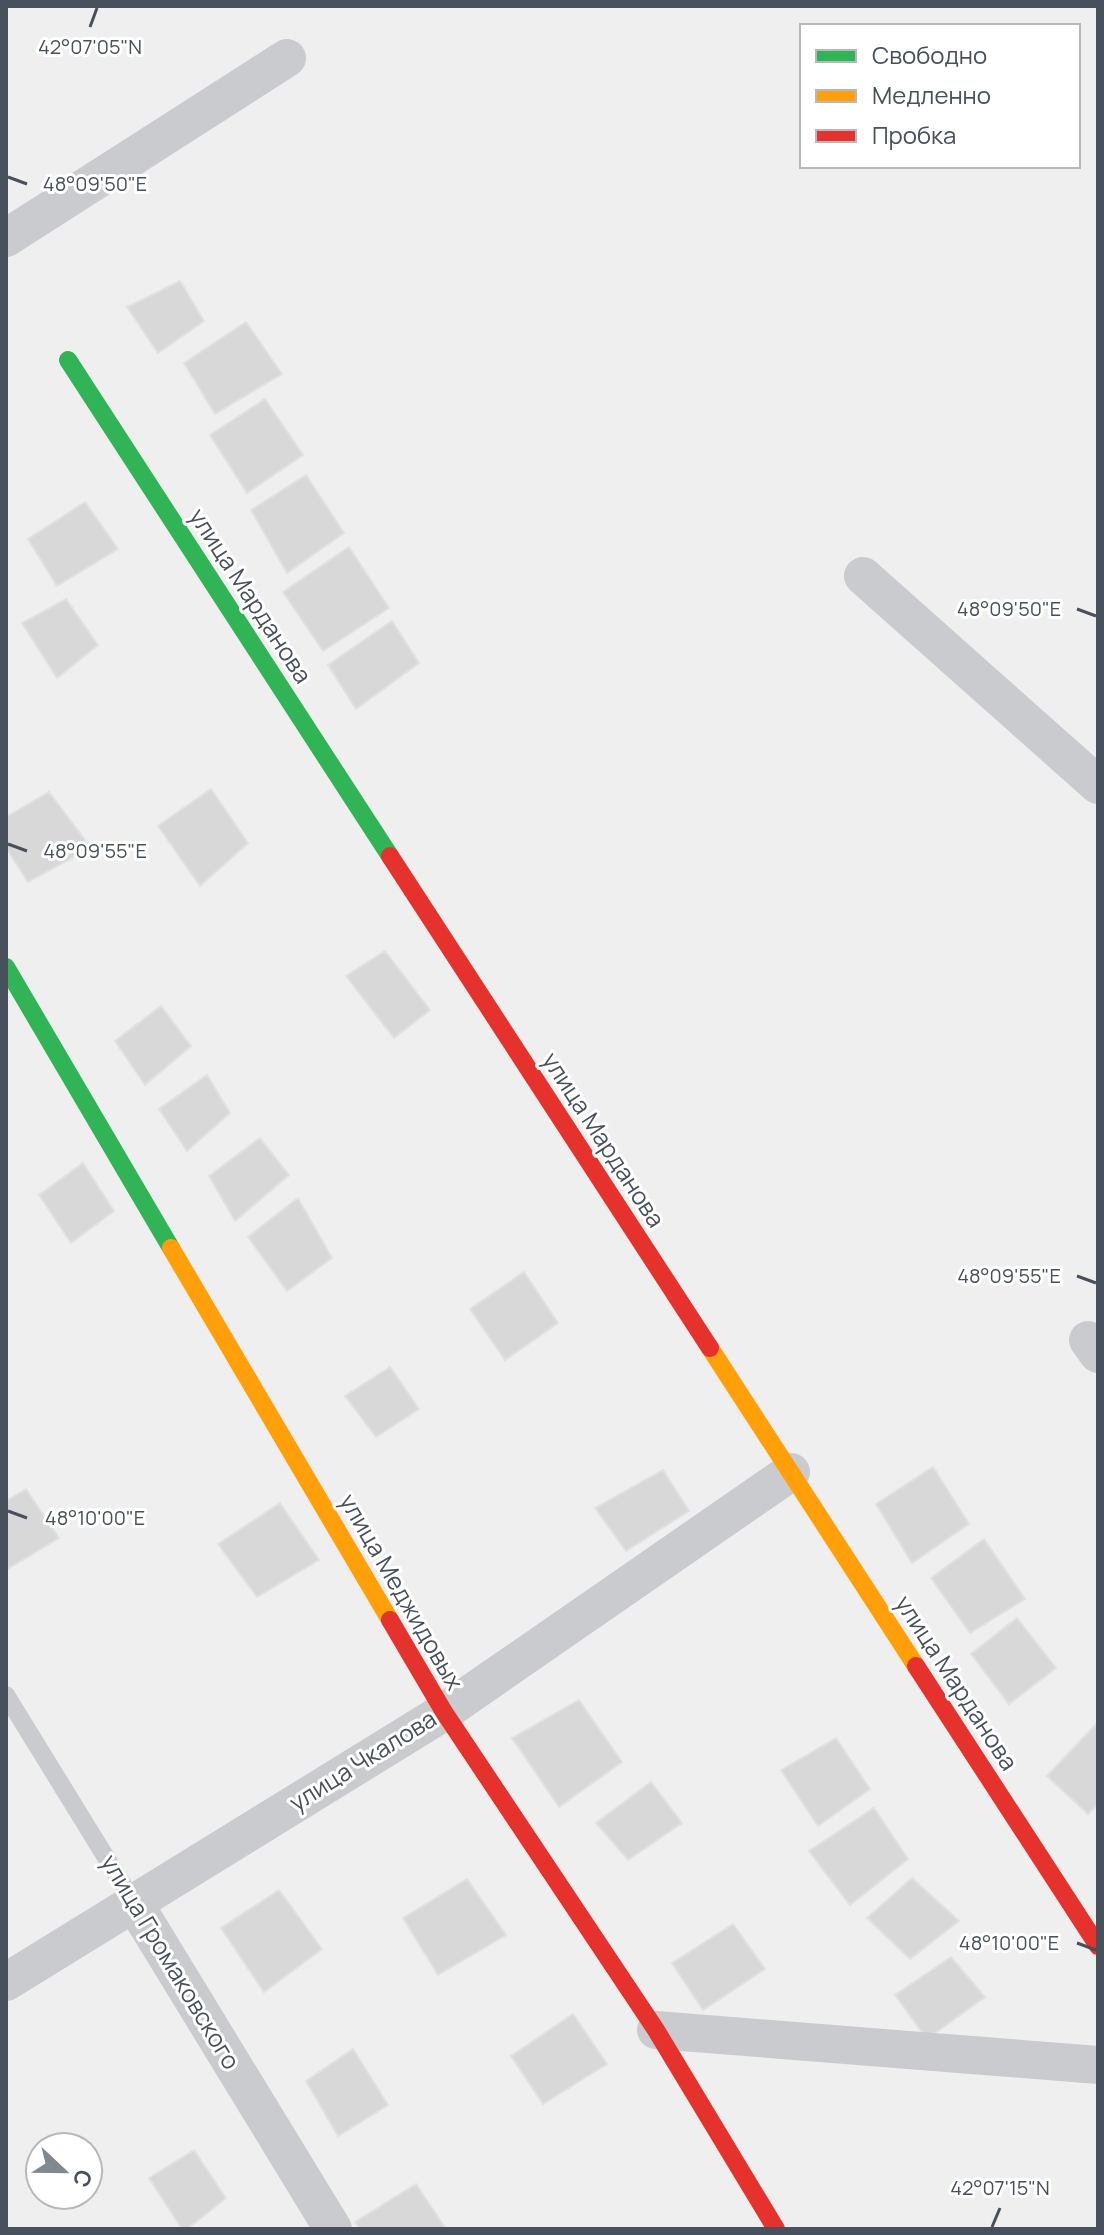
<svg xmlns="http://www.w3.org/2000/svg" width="1104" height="2235" font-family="Manrope,sans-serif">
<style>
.building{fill:#d8d8d9;stroke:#e0e1e2;stroke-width:2}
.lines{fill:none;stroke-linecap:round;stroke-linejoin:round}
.lane{stroke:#c9cbce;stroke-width:18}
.street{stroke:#c9cbce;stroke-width:38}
.fast{stroke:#30b455;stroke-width:18}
.slow{stroke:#ff9f0a;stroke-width:18}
.jam{stroke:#e5322d;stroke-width:18}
.ticks{fill:none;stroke:#47505b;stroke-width:3}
.labels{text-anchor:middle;stroke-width:6;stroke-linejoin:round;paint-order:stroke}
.street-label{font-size:24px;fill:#47505b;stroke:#fff}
.ticks-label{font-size:20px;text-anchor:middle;fill:#47505b;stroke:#fff;stroke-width:6;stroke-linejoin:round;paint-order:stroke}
</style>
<rect width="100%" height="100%" fill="#efefef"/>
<path class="building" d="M180,281l24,40 -46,32 -31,-46z
M246,322l36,52 -67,40 -31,-51z
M265,399l38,56 -56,38 -37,-58z
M306,475l38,58 -57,40 -36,-63z
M85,502l33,47 -61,37 -29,-47z
M349,547l40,61 -66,43 -40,-59z
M66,599l32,46 -41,33 -35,-55z
M392,621l27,42 -63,46 -28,-44z
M211,789l37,54 -48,43 -42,-60z
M49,792l42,56 -63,34 -22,-34v-31z
M385,951l45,59 -36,28 -48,-62z
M161,1006l30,40 -46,39 -30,-44z
M207,1075l23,38 -43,38 -28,-42z
M260,1138l29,37 -54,46 -26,-45z
M83,1163l31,48 -43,32 -32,-48z
M298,1198l34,60 -45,33 -39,-54z
M524,1272l34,51 -53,37 -35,-51z
M390,1367l29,42 -43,28 -31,-41z
M933,1467l36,57 -57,39 -36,-59z
M663,1470l26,41 -63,40 -31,-43z
M26,1489l33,49 -53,32v-69z
M280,1503l39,57 -62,37 -39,-53z
M984,1539l41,60 -55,34 -39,-55z
M1017,1618l39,50 -47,36 -38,-50z
M579,1700l43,62 -63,45 -47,-69z
M1098,1722v82l-10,10 -41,-38z
M836,1738l34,51 -52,37 -37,-56z
M651,1782l31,41 -54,37 -32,-37z
M874,1808l34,51 -58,46 -41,-54z
M912,1878l47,43 -49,38 -43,-41z
M467,1879l39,56 -68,40 -35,-57z
M279,1890l43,59 -58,43 -43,-64z
M733,1924l32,45 -62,41 -31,-47z
M951,1957l34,40 -58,42 -32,-44z
M573,2014l34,50 -64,40 -32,-48z
M353,2049l35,56 -50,31 -32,-55z
M194,2150l32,48 -39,31h-5l-33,-51z
M416,2184l30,45h-86l-5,-7z"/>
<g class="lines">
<path class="lane" d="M6,1695l128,208"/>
<path class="street" d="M6,238l281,-180
M863,576l235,209
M1088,1340l10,14
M134,1903l199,326
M6,1982l438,-270 347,-240
M656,2030l442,35"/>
<path class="fast" d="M68,360l322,496
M6,967l165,281"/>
<path class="slow" d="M171,1248l219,372
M710,1348l206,318"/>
<path class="jam" d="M390,856l320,492
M390,1620l54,92 212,318 120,199
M916,1666l182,280"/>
</g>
<path class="ticks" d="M90,27l7,-19M8,177l19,7M1077,609l19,7M8,844l19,7M1077,1276l19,7M8,1511l19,7M1077,1943l19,7M992,2227l8,-19"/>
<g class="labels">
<g class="street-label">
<text transform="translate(250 596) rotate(57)" y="8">улица Марданова</text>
<text transform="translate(603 1140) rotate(57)" y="8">улица Марданова</text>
<text transform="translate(401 1592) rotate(60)" y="8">улица Меджидовых</text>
<text transform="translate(956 1683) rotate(57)" y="8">улица Марданова</text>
<text transform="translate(363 1761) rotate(-32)" y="8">улица Чкалова</text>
<text transform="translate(170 1962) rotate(59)" y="8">улица Громаковского</text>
</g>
</g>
<g class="ticks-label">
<text x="90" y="54">42°07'05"N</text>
<text x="95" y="191">48°09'50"E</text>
<text x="1009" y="616">48°09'50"E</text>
<text x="95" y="858">48°09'55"E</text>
<text x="1009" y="1283">48°09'55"E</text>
<text x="95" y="1525">48°10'00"E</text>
<text x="1009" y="1950">48°10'00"E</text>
<text x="1000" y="2195">42°07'15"N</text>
</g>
<rect width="1104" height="2235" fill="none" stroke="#47505b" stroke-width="16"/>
<rect x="800" y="24" width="280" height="144" fill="#ffffff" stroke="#b5b9bd" stroke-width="2"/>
<rect x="816" y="50" width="40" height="12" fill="#30b455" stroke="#b5b9bd" stroke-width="2"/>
<text x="872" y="64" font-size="24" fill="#47505b">Свободно</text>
<rect x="816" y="90" width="40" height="12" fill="#ff9f0a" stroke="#b5b9bd" stroke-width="2"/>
<text x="872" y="104" font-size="24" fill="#47505b">Медленно</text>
<rect x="816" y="130" width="40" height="12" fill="#e5322d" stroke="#b5b9bd" stroke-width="2"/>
<text x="872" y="144" font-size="24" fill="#47505b">Пробка</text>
<g transform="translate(64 2171) rotate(112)"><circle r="38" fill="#ffffff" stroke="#b5b9bd" stroke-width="2"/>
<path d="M0-6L14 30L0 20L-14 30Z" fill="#82888f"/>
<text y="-12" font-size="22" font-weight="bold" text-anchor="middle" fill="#47505b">С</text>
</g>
</svg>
